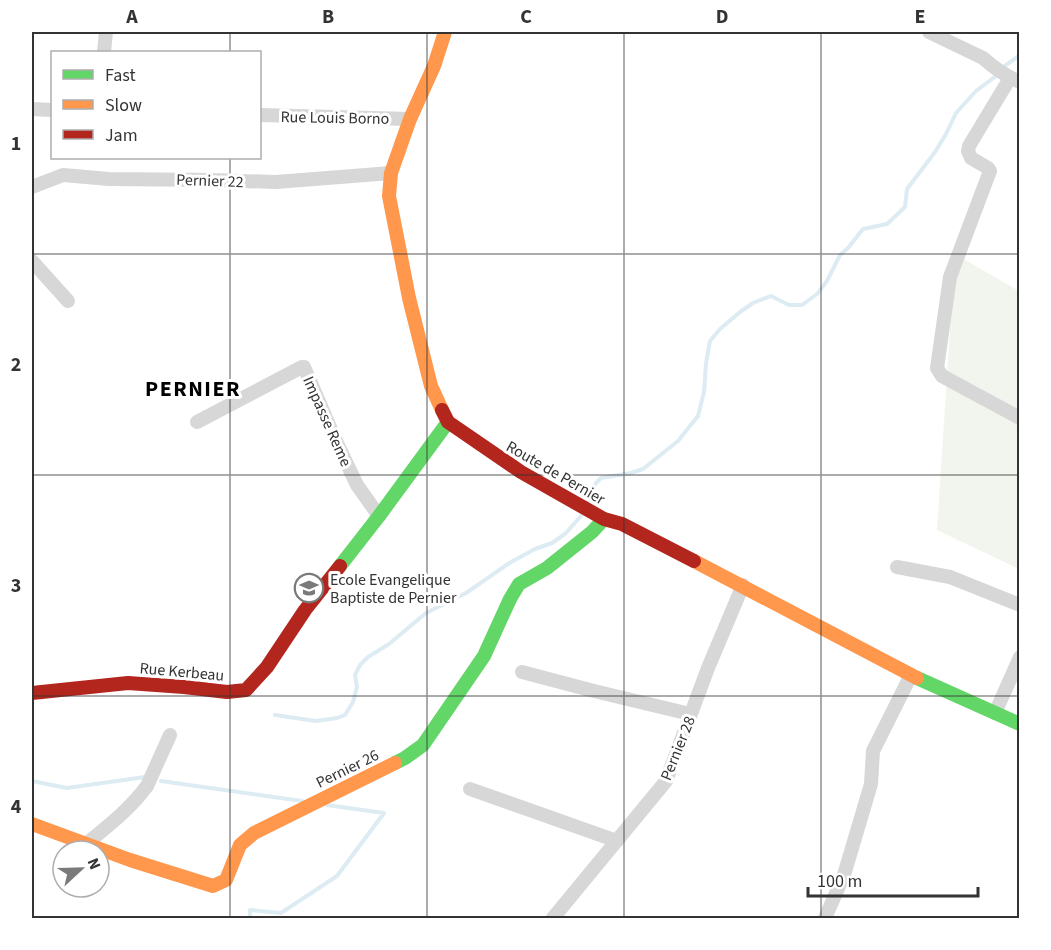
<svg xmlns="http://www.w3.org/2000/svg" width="1051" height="950" font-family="'Source Sans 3',sans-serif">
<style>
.green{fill:#f1f5ed}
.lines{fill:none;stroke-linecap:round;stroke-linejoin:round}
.stream{stroke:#ddebf3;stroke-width:4}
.street{stroke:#d7d7d7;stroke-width:14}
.fast{stroke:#63d668;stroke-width:14}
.slow{stroke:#ff974d;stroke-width:14}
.jam{stroke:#b3261e;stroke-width:14}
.grid{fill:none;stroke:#333;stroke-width:1.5;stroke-opacity:0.55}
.labels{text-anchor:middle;stroke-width:6;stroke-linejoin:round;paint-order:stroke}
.street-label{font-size:16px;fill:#333;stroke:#fff}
.poi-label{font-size:16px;fill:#333;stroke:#fff;text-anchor:start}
.district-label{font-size:22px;font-weight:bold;letter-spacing:1.5px;fill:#000;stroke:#fff}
.neatline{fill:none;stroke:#333;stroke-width:2}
.grid-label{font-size:20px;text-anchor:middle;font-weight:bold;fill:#333}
</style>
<rect width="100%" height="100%" fill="#fff"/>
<path class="green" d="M955,254l64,37v278l-82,-39z"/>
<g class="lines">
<path class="stream" d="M1002,68l18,-13
M588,501l8,-18 5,-5 30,-5 12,-4 35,-28 20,-25 6,-24 2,-29 4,-22 10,-12 20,-17 13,-9 18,-7 18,9h13l15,-11 10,-13 13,-26 8,-7 15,-19 24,-5 18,-17 2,-18 28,-37 11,-18 10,-21 20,-22 20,-15
M275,715l41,6 21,-3 8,-3 8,-13 4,-15 -2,-12 5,-10 8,-8 21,-13 37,-31 40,-20 45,-31 24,-13 17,-6 13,-9 16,-18
M32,781l35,7 78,-11
M161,781l141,20
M250,918v-8l31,3 56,-37 47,-63 -57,-8"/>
<path class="street" d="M929,32l54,26c11,10 23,18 37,24
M104,52l2,-20
M1010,78l-41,68 -1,5 3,7 17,10 2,3 -40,106 -13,91 5,8 78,42
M32,109l20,1
M260,115l150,4
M32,187l31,-12 46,4 102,1 65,2 115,-9
M32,261l36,40
M197,422l105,-55h2l32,74 21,44 22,31
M897,567l53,10 70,28
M522,672l72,19 96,23
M995,713l25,-56
M470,789l147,52
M86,844c22,-18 44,-35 61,-58l23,-51
M553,918l113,-137 42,-113 35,-83
M825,918l19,-43 27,-91 2,-33 38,-76"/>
<path class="fast" d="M340,566l39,-50 69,-94
M917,678l103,46
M395,763l10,-5 18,-13 61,-89 26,-57 9,-15 28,-16 45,-36 12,-13"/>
<path class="slow" d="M442,410l-11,-24 -22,-88 -20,-102 2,-23 19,-54 24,-53 11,-34
M694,561l223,117
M32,824l98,36 83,26 13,-6 14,-35 14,-12 141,-70"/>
<path class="jam" d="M442,410l6,12 73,50 83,47 18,5 72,37
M32,693l96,-10 56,4 43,5 19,-2 21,-23 38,-57 35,-44"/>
</g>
<path class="grid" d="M230,32v20M427,32v886M624,32v886M821,32v886M230,158v760M32,254h988M32,475h988M32,696h988"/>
<defs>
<g id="school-ring" transform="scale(1.5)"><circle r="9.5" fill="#fff" stroke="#7a7a7a" stroke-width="1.5"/><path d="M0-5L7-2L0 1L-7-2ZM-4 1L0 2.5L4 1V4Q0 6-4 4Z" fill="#7a7a7a"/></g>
</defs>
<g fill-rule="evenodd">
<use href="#school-ring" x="309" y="588"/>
</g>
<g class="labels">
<g class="street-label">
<text transform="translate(335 117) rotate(1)" y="6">Rue Louis Borno</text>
<text transform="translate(210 180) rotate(2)" y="6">Pernier 22</text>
<text transform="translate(328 421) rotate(66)" y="6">Impasse Reme</text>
<text transform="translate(556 472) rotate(30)" y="6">Route de Pernier</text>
<text transform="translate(182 671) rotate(5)" y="6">Rue Kerbeau</text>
<text transform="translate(677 748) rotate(-68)" y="6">Pernier 28</text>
<text transform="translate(347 768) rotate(-26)" y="6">Pernier 26</text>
</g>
<g class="poi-label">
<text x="330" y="585">Ecole Evangelique<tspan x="330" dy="18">Baptiste de Pernier</tspan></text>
</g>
<g class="district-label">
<text x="193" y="396">PERNIER</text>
</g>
</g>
<rect width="1051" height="950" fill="none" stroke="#ffffff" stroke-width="66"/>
<rect x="51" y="51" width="210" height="108" fill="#ffffff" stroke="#adadad" stroke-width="1.5"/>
<rect x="63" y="70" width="30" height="9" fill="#63d668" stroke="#adadad" stroke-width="1.5"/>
<text x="105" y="81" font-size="18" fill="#333333">Fast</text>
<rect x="63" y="100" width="30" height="9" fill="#ff974d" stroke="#adadad" stroke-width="1.5"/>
<text x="105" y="111" font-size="18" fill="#333333">Slow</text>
<rect x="63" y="130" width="30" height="9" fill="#b3261e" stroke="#adadad" stroke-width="1.5"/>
<text x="105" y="141" font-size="18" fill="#333333">Jam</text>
<g transform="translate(81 869) rotate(68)"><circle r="28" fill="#ffffff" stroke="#adadad" stroke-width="1.5"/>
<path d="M0-4.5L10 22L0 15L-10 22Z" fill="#7a7a7a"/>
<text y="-9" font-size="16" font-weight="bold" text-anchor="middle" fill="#333333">N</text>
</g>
<path d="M808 887v9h170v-9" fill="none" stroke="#333333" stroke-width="3"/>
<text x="817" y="887" font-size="18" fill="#333333" stroke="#ffffff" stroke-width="4.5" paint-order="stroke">100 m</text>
<rect x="33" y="33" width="985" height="884" class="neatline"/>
<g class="grid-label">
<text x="132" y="23">A</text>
<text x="328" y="23">B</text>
<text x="526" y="23">C</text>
<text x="722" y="23">D</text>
<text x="920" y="23">E</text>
<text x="16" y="150">1</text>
<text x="16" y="371">2</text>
<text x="16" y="592">3</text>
<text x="16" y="813">4</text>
</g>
</svg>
